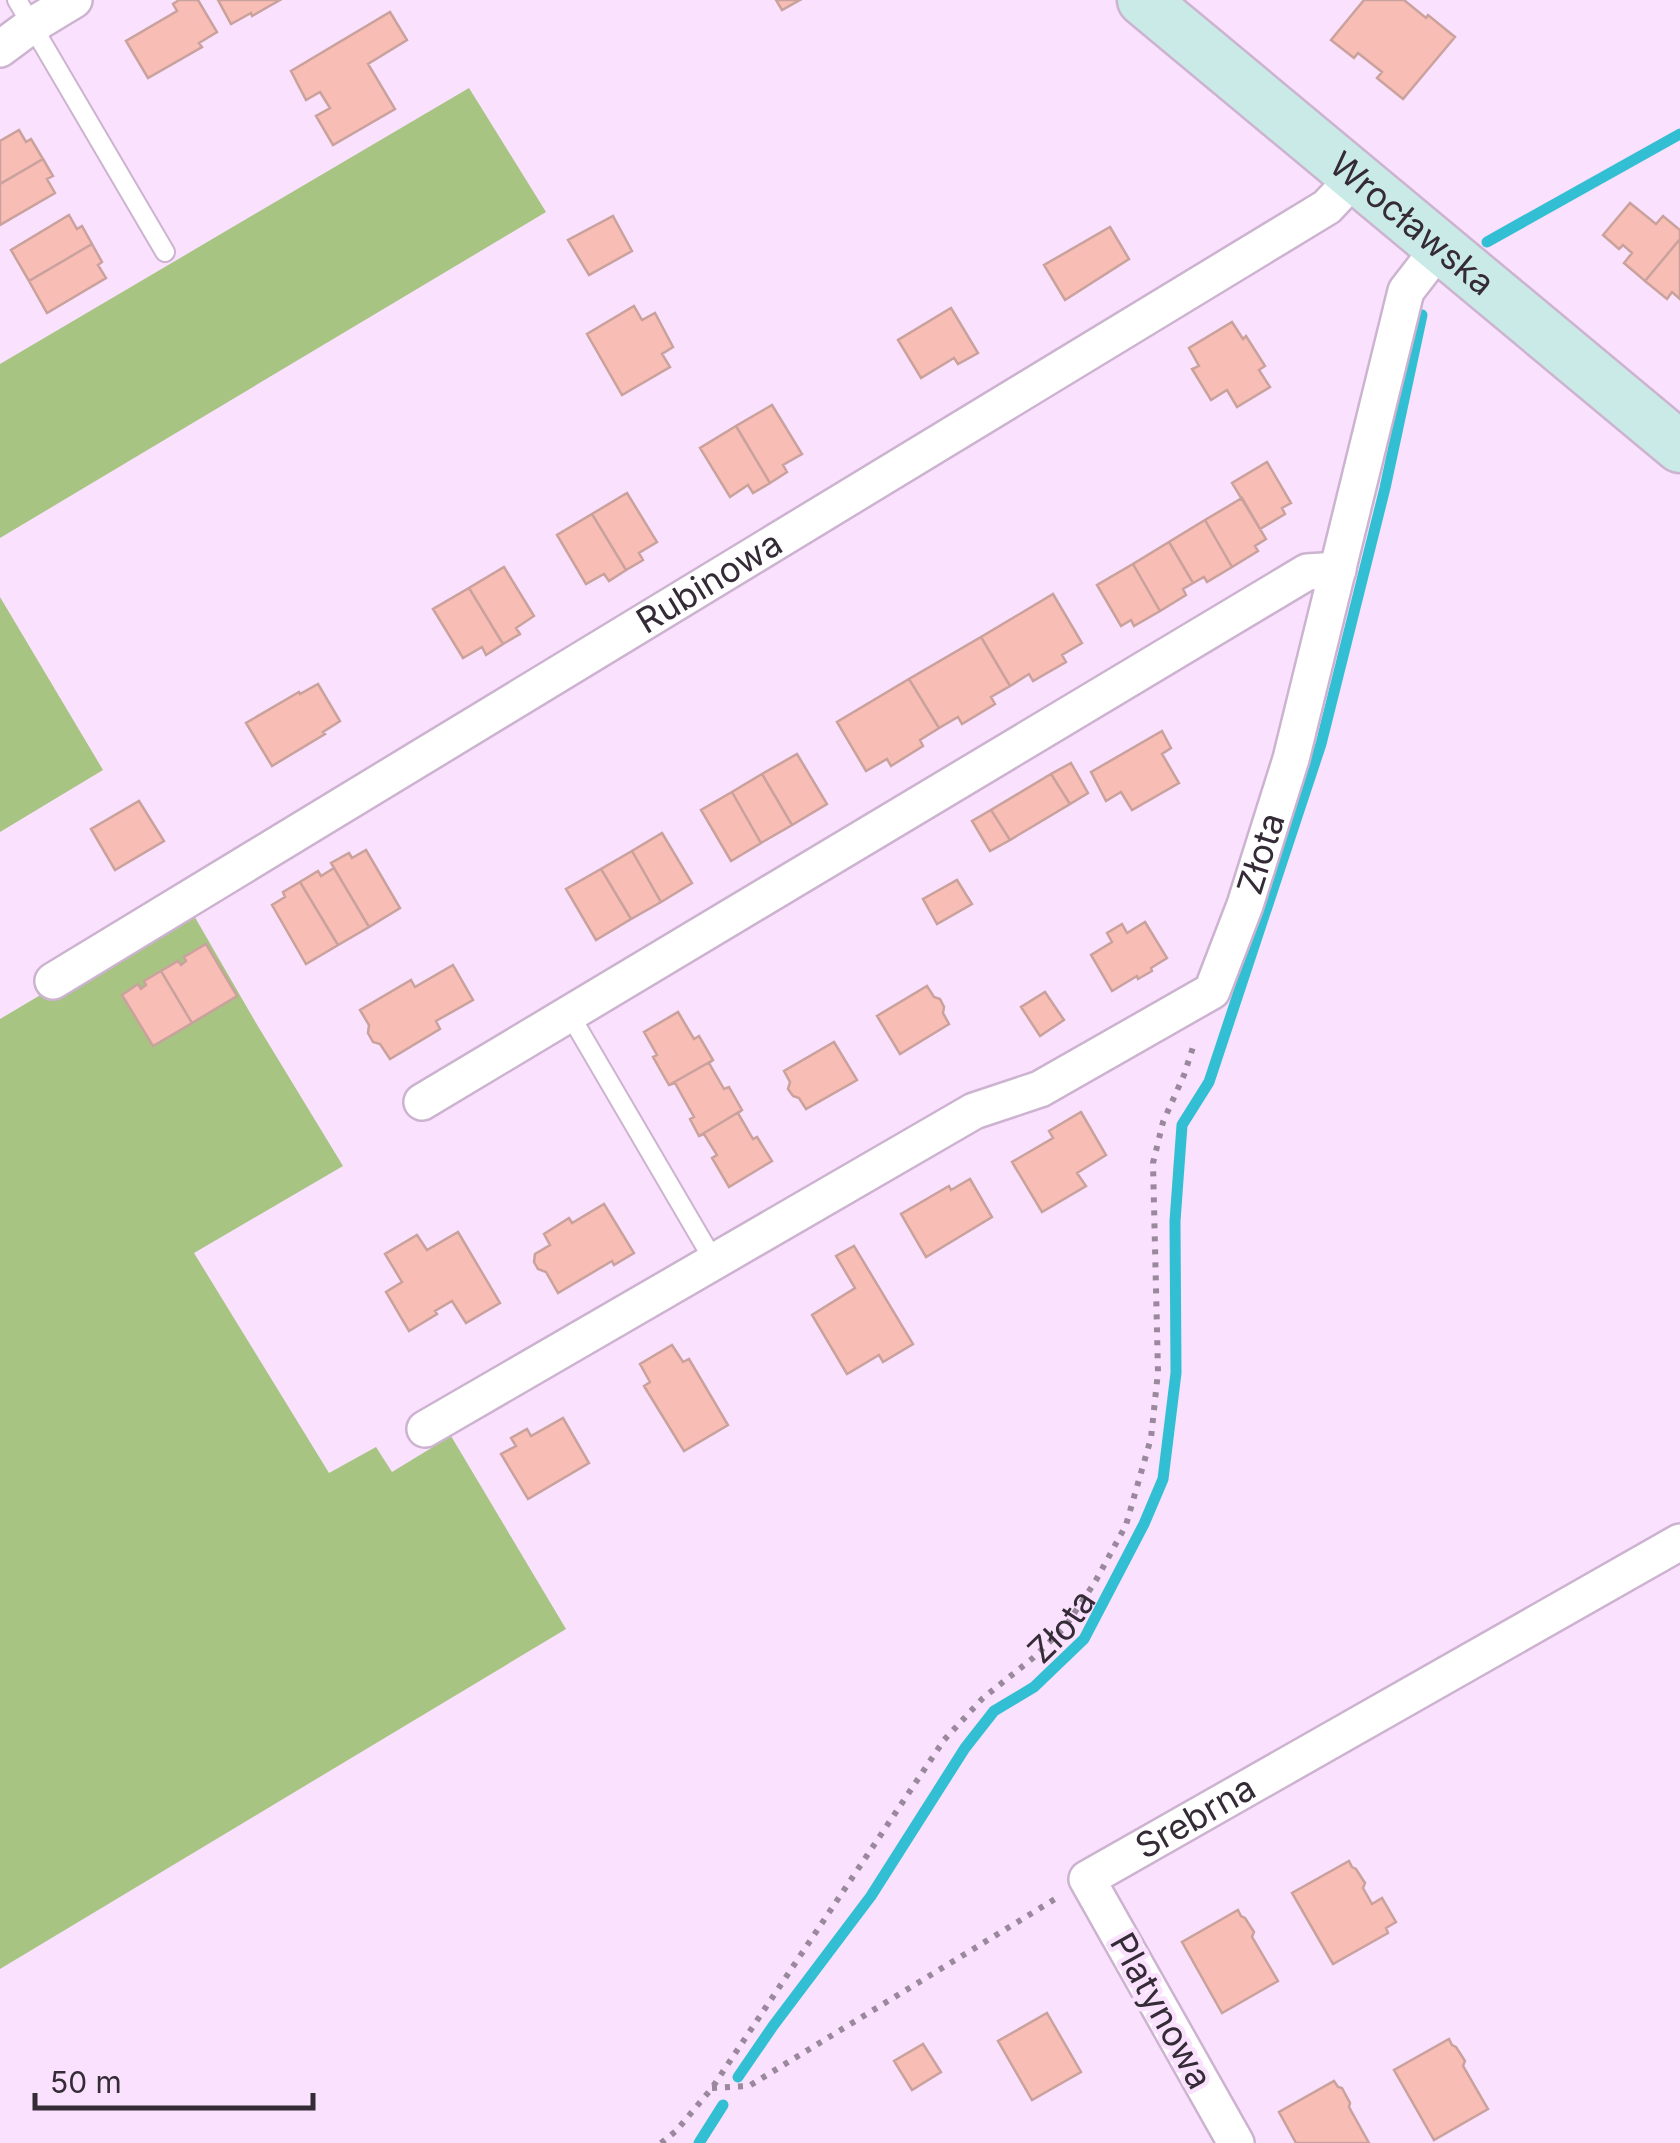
<svg xmlns="http://www.w3.org/2000/svg" width="1680" height="2143" font-family="Inter,sans-serif">
<style>
.green{fill:#a7c483}
.lines{fill:none;stroke-linecap:round;stroke-linejoin:round}
.stream{stroke:#33bfd3;stroke-width:11}
.building{fill:#f8bdb5;stroke:#caa29d;stroke-width:2.5}
.lane-casing{stroke:#ccb3cf;stroke-width:22}
.street-casing{stroke:#ccb3cf;stroke-width:40}
.secondary-casing{stroke:#ccb3cf;stroke-width:55}
.path{stroke:#9a899d;stroke-width:6;stroke-dasharray:5 8;stroke-linecap:butt}
.lane{stroke:#fff;stroke-width:18}
.street{stroke:#fff;stroke-width:35}
.secondary{stroke:#c9eae6;stroke-width:50}
.labels{text-anchor:middle;stroke-width:9;stroke-linejoin:round;paint-order:stroke}
.street-label{font-size:35px;fill:#342b36;stroke:#fae1fe}
</style>
<rect width="100%" height="100%" fill="#fae1fe"/>
<path class="green" d="M469,88l77,124 -546,326v-174z
M0,597l103,173 -103,62z
M189,907l67,116 87,143 -149,87 135,220 47,-26 16,25 59,-36 115,193 -566,340v-950z"/>
<g class="lines">
<path class="stream" d="M1487,242l193,-108
M738,2077l35,-51 98,-130 94,-148 29,-37 40,-24 50,-48 60,-115 19,-45 13,-106 -1,-152 7,-96 27,-43 112,-338 64,-256 37,-173
M699,2143l24,-38"/>
</g>
<path class="building" d="M179,0h19l19,32 -18,11 3,4 -54,31 -22,-37 51,-30 -4,-7z
M218,0h62l-28,16 -1,-3 -20,11z
M776,0h24l-18,10z
M1364,0h40l22,18 2,-3 27,22 -52,62 -26,-21 5,-6 -24,-19 -4,5 -23,-18z
M390,12l17,28 -39,24 27,45 -62,36 -17,-29 14,-8 -10,-16 -14,8 -15,-29z
M19,130l7,12 5,-3 12,20 -43,25v-43z
M43,159l10,17 -6,3 8,14 -55,32v-41z
M1630,203l26,21 7,-8 17,14v9l-35,42 -21,-18 8,-10 -9,-8 -4,4 -16,-14z
M69,215l8,14 5,-3 10,18 -63,37 -18,-31z
M613,216l19,35 -43,24 -21,-35z
M1110,227l19,32 -64,41 -21,-35z
M1680,239v60l-8,-7 -5,7 -22,-18z
M92,244l10,18 -4,3 8,13 -59,35 -18,-32z
M634,306l8,14 13,-7 18,34 -11,7 8,13 -48,28 -35,-61z
M951,308l27,45 -20,11 -4,-6 -33,20 -23,-38z
M1232,322l11,17 3,-3 19,30 -6,4 11,17 -33,20 -10,-17 -16,10 -19,-31 7,-3 -10,-18z
M772,405l30,49 -19,11 4,7 -17,11 -34,-57z
M736,426l34,57 -17,10 -5,-8 -18,12 -30,-49z
M1267,462l24,41 -9,5 3,6 -25,15 -28,-46z
M627,493l30,49 -18,11 4,7 -17,10 -34,-56z
M1242,498l24,41 -11,7 3,5 -26,16 -27,-47z
M592,514l34,56 -17,11 -5,-7 -18,10 -29,-49z
M1205,520l27,47 -25,15 -3,-5 -11,6 -24,-41z
M1169,542l24,41 -10,6 3,6 -26,16 -27,-47z
M1133,564l27,47 -26,15 -3,-6 -10,6 -24,-41z
M504,567l30,49 -18,12 4,6 -17,10 -34,-56z
M469,588l34,56 -17,11 -4,-8 -19,11 -30,-49z
M1053,594l29,49 -20,12 4,7 -33,19 -4,-7 -19,12 -29,-49z
M981,637l29,49 -19,11 4,7 -33,20 -4,-7 -19,11 -30,-49z
M909,679l30,49 -19,12 3,6 -32,20 -4,-7 -21,12 -29,-49z
M318,684l22,37 -17,11 2,2 -53,32 -26,-43 53,-31 1,2z
M1162,731l9,17 -9,6 17,29 -47,27 -11,-18 -15,9 -15,-29z
M797,754l30,50 -35,21 -30,-51z
M1071,763l17,30 -18,11 -19,-30z
M762,774l30,51 -31,18 -29,-51z
M1051,774l19,30 -60,36 -19,-30z
M732,792l29,51 -30,18 -30,-51z
M139,801l25,40 -49,29 -24,-41z
M991,810l19,30 -20,11 -18,-30z
M662,833l30,50 -31,19 -29,-51z
M366,850l34,58 -31,19 -38,-64 18,-10 3,5z
M632,851l29,51 -30,17 -30,-50z
M334,868l35,59 -31,18 -38,-63 18,-11 3,5z
M601,869l30,50 -35,21 -30,-51z
M957,880l15,24 -35,20 -14,-25z
M300,882l38,63 -32,19 -34,-59 13,-8 -2,-5z
M1145,922l22,36 -16,10 1,3 -14,8 -1,-3 -25,15 -21,-36 21,-13 -5,-9 15,-9 5,9z
M206,944l31,52 -45,27 -31,-52 17,-10 3,4 5,-4 -2,-4z
M453,965l20,35 -37,21 4,8 -50,30 -10,-15 -7,-2 -5,-9 1,-8 -9,-15 51,-30 4,7z
M161,971l31,52 -39,23 -31,-51 16,-11 3,5 5,-4 -2,-4z
M927,986l7,11 6,2 4,8 -1,6 6,11 -49,30 -23,-38z
M1045,992l19,28 -24,16 -19,-29z
M678,1012l16,27 5,-3 14,24 -44,25 -16,-28 4,-2 -13,-23z
M834,1042l23,38 -51,29 -7,-11 -6,-2 -5,-7 2,-7 -6,-11z
M713,1060l-4,3 15,26 5,-2 13,23 -43,26 -9,-17 4,-2 -19,-34 -6,2z
M742,1110l-4,3 15,26 4,-2 15,24 -43,26 -17,-29 5,-3 -13,-21 -5,2z
M1081,1112l25,43 -29,18 9,13 -44,26 -30,-50 41,-24 -4,-7z
M970,1179l22,38 -66,40 -25,-43 48,-28 2,4z
M604,1204l30,49 -20,12 -2,-4 -54,32 -12,-21 -8,-3 -4,-7 1,-8 15,-9 -6,-11 25,-16 3,5z
M458,1232l42,71 -34,20 -14,-22 -17,10 2,3 -28,17 -23,-39 16,-10 -17,-28 32,-19 10,15z
M854,1246l59,98 -30,18 -4,-7 -32,19 -35,-59 43,-27 -19,-32z
M672,1345l11,17 6,-3 39,66 -44,26 -40,-65 6,-4 -10,-18z
M563,1418l26,45 -61,36 -27,-45 15,-8 -5,-8 16,-9 4,7z
M1349,1861l3,6 4,2 9,14 -2,5 9,16 10,-6 14,24 -10,6 2,5 -55,31 -41,-71z
M1238,1910l3,6 4,2 9,14 -2,5 26,44 -56,32 -40,-71z
M1047,2013l34,59 -49,28 -34,-59z
M1449,2039l3,6 4,2 9,14 -2,5 25,43 -54,31 -40,-70z
M923,2044l18,28 -29,18 -18,-29z
M1334,2081l4,6 4,1 8,15 -1,4 20,36h-73l-17,-31z"/>
<g class="lines">
<g class="lane-casing">
<path id="lane" d="M17,0l148,252
M570,1015l144,246"/>
</g>
<g class="street-casing">
<g id="street">
<path d="M0,49l31,-23 43,-26"/>
<path id="s2" d="M53,981l1274,-774 29,-31"/>
<path d="M422,1102l885,-530 31,-2"/>
<path id="s3" d="M425,1429l549,-318 66,-22 172,-98 33,-86 46,-146 115,-468 34,-44"/>
<path id="s4" d="M1236,2143l-149,-264 593,-337"/>
</g>
</g>
<g class="secondary-casing">
<g id="secondary">
<path id="s5" d="M1143,0l537,447"/>
</g>
</g>
<g class="path">
<path d="M712,2088l37,-2 311,-190"/>
<path id="s1" d="M661,2143l15,-12 36,-43 232,-348 39,-42 50,-40 32,-31 30,-45 31,-57 25,-87 7,-66 -5,-209 10,-41 21,-47 11,-34"/>
</g>
<use href="#lane" class="lane"/>
<use href="#street" class="street"/>
<use href="#secondary" class="secondary"/>
</g>
<g class="labels">
<g class="street-label">
<text dy="12" stroke="none"><textPath href="#s5" startOffset="350">Wrocławska</textPath></text>
<text dy="12" stroke="none"><textPath href="#s2" startOffset="768">Rubinowa</textPath></text>
<text dy="12" stroke="none"><textPath href="#s3" startOffset="1048">Złota</textPath></text>
<text dy="12" stroke="none"><textPath href="#s1" startOffset="658">Złota</textPath></text>
<text dy="12" stroke="none"><textPath href="#s4" startOffset="428">Srebrna</textPath></text>
<text transform="translate(1161 2011) rotate(61)" y="12">Platynowa</text>
</g>
</g>
<path d="M35 2093v15h278v-15" fill="none" stroke="#342b36" stroke-width="5"/>
<text x="50" y="2093" font-size="30" fill="#342b36" stroke="#fae1fe" stroke-width="8" paint-order="stroke">50 m</text>
</svg>
